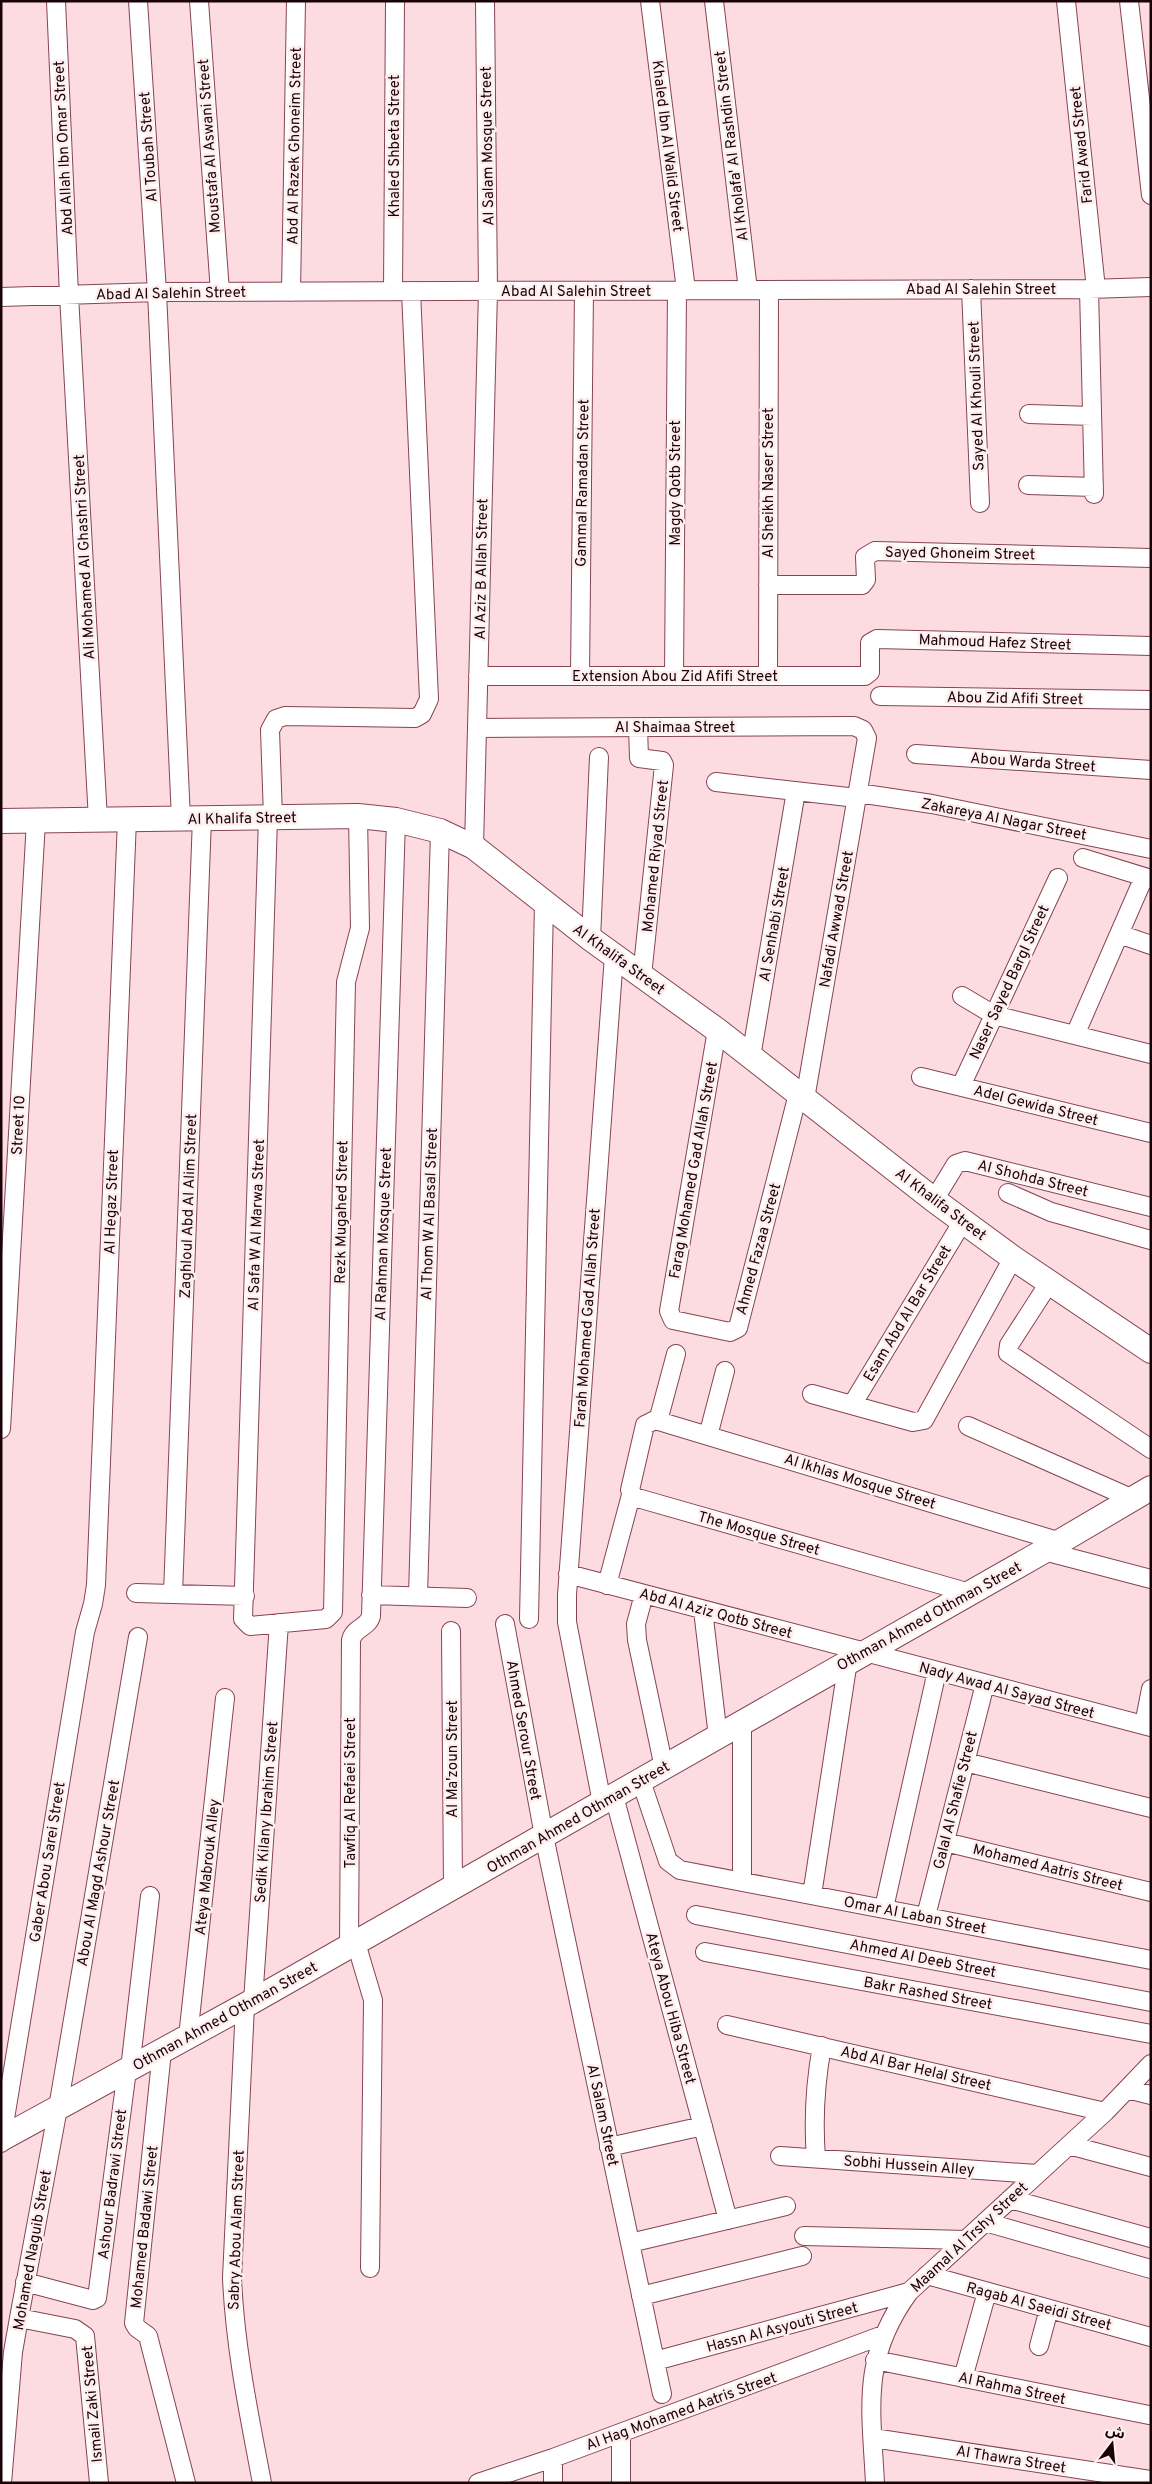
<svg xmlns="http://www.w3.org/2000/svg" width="1152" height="2484" font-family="Overpass,'Noto Sans Arabic',sans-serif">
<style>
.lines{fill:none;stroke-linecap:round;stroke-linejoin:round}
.street-casing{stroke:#864453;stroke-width:20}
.secondary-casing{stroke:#864453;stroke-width:26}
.street{stroke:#fff;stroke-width:18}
.secondary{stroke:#fff;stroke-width:24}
.labels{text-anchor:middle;stroke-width:5;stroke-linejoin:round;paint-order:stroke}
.street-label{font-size:15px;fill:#1a0308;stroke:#feeef0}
</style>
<rect width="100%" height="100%" fill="#fcdce1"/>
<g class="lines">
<g class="street-casing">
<path id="street" d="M56,1l13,294 29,525
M138,1l19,291 24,527
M199,1l21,291
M650,1l36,289
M714,1l34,289
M1066,1l30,288
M1129,1l22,194
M971,289l9,214
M1089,289l5,205
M393,291l2,-290
M291,292l5,-291
M1,297l156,-5 932,-3 62,-2
M1029,414l63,2
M1028,485l66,2
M768,585h94l4,-5 -1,-23 10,-6 276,7
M478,676h387l5,-4v-29l7,-4 274,7
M580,676l4,-385
M674,676l3,-386
M768,676l1,-386
M880,696l271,4
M638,727l1,31 23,3 2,4 -22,211
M477,728l377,-2 9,4 4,8 -62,361
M916,754l235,16
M716,782l141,16
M858,793l74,11 219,45
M273,817l-3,-87 6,-11 9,-3 130,2 7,-4 7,-15 -18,-408
M268,818l-25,801 7,7 76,-7 7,-7 13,-630 14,-54 -2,-112
M474,847l14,-556 -3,-290
M1083,858l68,21
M1119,934l32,11
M591,939l8,-182
M962,996l32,19 157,39
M717,1030l-48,281 4,9 57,12 8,-4 60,-234
M1075,1035l69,-158
M751,1057l45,-266
M921,1077l230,56
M961,1086l97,-208
M1008,1193l43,19 100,28
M934,1200l22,-36 9,-3 186,46
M1049,1283l-40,62 -1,8 143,96
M812,1394l101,28 11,-2 89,-162
M852,1405l111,-184
M658,1421l18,-67
M968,1426l165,73
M1,1429l35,-608
M708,1436l17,-65
M1044,1551l107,28
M568,1574l583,153
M607,1585l24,-90
M136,1593l109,3
M970,1593l-336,-96 -4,-7 15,-65 10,-5 406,122
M173,1594l29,-776
M644,1594l-8,30 1,16 27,128
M371,1595l96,3
M418,1596l22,-765
M703,1610l15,127
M529,1619l15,-716
M505,1624l39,212 118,558
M451,1631l2,256
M1144,1725l7,-36
M965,1762l186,46
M641,1781l27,80 12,9 471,90
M614,1796l114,424
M602,1803l-35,-181v-27l47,-639
M945,1842l206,50
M742,1881v-158
M812,1895l36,-234
M884,1908l53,-237
M696,1915l455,87
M926,1916l59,-232
M356,1943l17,57 -3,268
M349,1946l2,-306c3,-13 17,-12 20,-24l25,-796
M705,1952l446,82
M253,2001l26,-378
M245,2005l-13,273c3,70 17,136 30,205
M727,2025l378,87
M188,2037l37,-339
M162,2051l-28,272 3,5 11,8 38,147
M130,2069l20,-173
M1127,2089l24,6
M1,2143l84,-511 8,-28 3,-19 31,-766
M1069,2145l82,22
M609,2147l94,-21
M780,2156l257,18
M816,2158c-3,-39 -1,-74 6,-112
M1010,2199l141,39
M985,2222l166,47
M804,2236l162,4
M630,2243l156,-37
M927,2275l224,62
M25,2282l68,18 4,-2 30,-228
M641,2296l161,-40
M19,2318l56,11 10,7 14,147
M1039,2346l10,-37
M875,2360l274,55
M655,2361l254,-69
M963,2378l24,-86
M873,2438l277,42
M2,2483l11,-131 6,-34 39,-210 80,-471
M478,2483l75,-25 330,-123
M553,2483v-25
M621,2483v-50
M875,2483c-4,-77 -14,-125 34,-191l196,-180 46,-48"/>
</g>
<g class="secondary-casing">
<path id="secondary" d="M1,821l357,-5 38,4 44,11 34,16 117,92 126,91 217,170 79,58 138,93
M1,2139l252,-138 791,-450 107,-63"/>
</g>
<use href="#street" class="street"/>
<use href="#secondary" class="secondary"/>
</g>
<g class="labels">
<g class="street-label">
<text transform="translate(1081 145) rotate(-96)" y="5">Farid Awad Street</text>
<text transform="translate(209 146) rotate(-94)" y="5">Moustafa Al Aswani Street</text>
<text transform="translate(294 146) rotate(-89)" y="5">Abd Al Razek Ghoneim Street</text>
<text transform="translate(394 146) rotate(-90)" y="5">Khaled Shbeta Street</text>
<text transform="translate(487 146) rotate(-91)" y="5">Al Salam Mosque Street</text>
<text transform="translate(668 146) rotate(83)" y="5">Khaled Ibn Al Walid Street</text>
<text transform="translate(731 146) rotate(-97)" y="5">Al Kholafa' Al Rashdin Street</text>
<text transform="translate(148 147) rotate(-94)" y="5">Al Toubah Street</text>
<text transform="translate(63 148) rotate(-93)" y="5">Abd Allah Ibn Omar Street</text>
<text x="981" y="294">Abad Al Salehin Street</text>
<text x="576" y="296">Abad Al Salehin Street</text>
<text transform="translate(171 293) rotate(-1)" y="5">Abad Al Salehin Street</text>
<text transform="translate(976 396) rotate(-92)" y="5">Sayed Al Khouli Street</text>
<text transform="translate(582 483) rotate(-89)" y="5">Gammal Ramadan Street</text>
<text transform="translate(675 483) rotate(-90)" y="5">Magdy Qotb Street</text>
<text transform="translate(768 483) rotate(-90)" y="5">Al Sheikh Naser Street</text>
<text transform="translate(960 553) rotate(1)" y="5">Sayed Ghoneim Street</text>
<text transform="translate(84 557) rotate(-93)" y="5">Ali Mohamed Al Ghashri Street</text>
<text transform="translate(481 569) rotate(-89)" y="5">Al Aziz B Allah Street</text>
<text transform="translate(995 642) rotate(2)" y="5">Mahmoud Hafez Street</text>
<text x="675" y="681">Extension Abou Zid Afifi Street</text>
<text transform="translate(1015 698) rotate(1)" y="5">Abou Zid Afifi Street</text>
<text x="675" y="732">Al Shaimaa Street</text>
<text transform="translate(1033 762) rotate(4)" y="5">Abou Warda Street</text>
<text transform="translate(242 818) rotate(-1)" y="5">Al Khalifa Street</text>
<text transform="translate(1004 819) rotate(11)" y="5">Zakareya Al Nagar Street</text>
<text transform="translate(655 856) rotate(-84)" y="5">Mohamed Riyad Street</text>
<text transform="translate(836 919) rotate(-80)" y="5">Nafadi Awwad Street</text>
<text transform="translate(774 924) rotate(-80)" y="5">Al Senhabi Street</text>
<text transform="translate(619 959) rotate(36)" y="5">Al Khalifa Street</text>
<text transform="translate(1009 982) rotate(-65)" y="5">Naser Sayed Bargl Street</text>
<text transform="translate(1036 1105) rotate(14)" y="5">Adel Gewida Street</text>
<text transform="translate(18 1125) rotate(-87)" y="5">Street 10</text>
<text transform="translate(693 1170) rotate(-80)" y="5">Farag Mohamed Gad Allah Street</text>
<text transform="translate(1033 1178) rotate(14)" y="5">Al Shohda Street</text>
<text transform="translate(111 1202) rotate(-88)" y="5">Al Hegaz Street</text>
<text transform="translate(941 1204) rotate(37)" y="5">Al Khalifa Street</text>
<text transform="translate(188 1206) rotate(-88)" y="5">Zaghloul Abd Al Alim Street</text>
<text transform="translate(341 1212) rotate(-89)" y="5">Rezk Mugahed Street</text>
<text transform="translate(429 1214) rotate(-88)" y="5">Al Thom W Al Basal Street</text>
<text transform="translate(256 1225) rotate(-88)" y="5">Al Safa W Al Marwa Street</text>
<text transform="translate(383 1234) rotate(-88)" y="5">Al Rahman Mosque Street</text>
<text transform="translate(758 1249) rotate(-75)" y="5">Ahmed Fazaa Street</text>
<text transform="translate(907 1313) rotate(-59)" y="5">Esam Abd Al Bar Street</text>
<text transform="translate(587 1318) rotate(-86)" y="5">Farah Mohamed Gad Allah Street</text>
<text transform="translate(860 1481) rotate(17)" y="5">Al Ikhlas Mosque Street</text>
<text transform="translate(759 1533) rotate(16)" y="5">The Mosque Street</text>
<text transform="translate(716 1613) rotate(15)" y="5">Abd Al Aziz Qotb Street</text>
<text transform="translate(929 1616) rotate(-29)" y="5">Othman Ahmed Othman Street</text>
<text transform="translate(1007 1690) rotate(15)" y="5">Nady Awad Al Sayad Street</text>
<text transform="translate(524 1730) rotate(80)" y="5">Ahmed Serour Street</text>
<text transform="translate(452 1759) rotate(-90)" y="5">Al Ma'zoun Street</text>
<text transform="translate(350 1793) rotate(-90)" y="5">Tawfiq Al Refaei Street</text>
<text transform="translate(955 1800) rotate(-76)" y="5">Galal Al Shafie Street</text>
<text transform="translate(266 1812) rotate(-86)" y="5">Sedik Kilany Ibrahim Street</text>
<text transform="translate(578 1817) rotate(-30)" y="5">Othman Ahmed Othman Street</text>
<text transform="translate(47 1862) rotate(-81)" y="5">Gaber Abou Sarei Street</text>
<text transform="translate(207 1867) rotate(-84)" y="5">Ateya Mabrouk Alley</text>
<text transform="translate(1048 1867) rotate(14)" y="5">Mohamed Aatris Street</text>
<text transform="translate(98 1873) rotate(-80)" y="5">Abou Al Magd Ashour Street</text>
<text transform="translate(915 1915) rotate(11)" y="5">Omar Al Laban Street</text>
<text transform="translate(923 1958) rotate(11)" y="5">Ahmed Al Deeb Street</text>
<text transform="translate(928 1993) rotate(10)" y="5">Bakr Rashed Street</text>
<text transform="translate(671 2008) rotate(75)" y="5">Ateya Abou Hiba Street</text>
<text transform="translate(225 2016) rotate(-29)" y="5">Othman Ahmed Othman Street</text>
<text transform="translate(916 2068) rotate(13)" y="5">Abd Al Bar Helal Street</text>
<text transform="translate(603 2115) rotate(78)" y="5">Al Salam Street</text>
<text transform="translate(909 2165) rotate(4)" y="5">Sobhi Hussein Alley</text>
<text transform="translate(112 2184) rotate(-83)" y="5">Ashour Badrawi Street</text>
<text transform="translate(144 2227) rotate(-84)" y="5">Mohamed Badawi Street</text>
<text transform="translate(236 2230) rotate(-88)" y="5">Sabry Abou Alam Street</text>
<text transform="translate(969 2237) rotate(-43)" y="5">Maamal Al Trshy Street</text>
<text transform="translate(32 2250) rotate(-80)" y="5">Mohamed Naguib Street</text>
<text transform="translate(1039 2306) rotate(15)" y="5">Ragab Al Saeidi Street</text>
<text transform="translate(782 2327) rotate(-15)" y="5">Hassn Al Asyouti Street</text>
<text transform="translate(1012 2388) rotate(12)" y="5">Al Rahma Street</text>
<text transform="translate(92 2404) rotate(-95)" y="5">Ismail Zaki Street</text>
<text transform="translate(681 2411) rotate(-20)" y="5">Al Hag Mohamed Aatris Street</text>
<text transform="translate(1011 2459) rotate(9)" y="5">Al Thawra Street</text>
</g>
</g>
<rect width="1152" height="2484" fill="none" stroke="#1a0308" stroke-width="5"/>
<g transform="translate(1112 2444) rotate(16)" stroke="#feeef0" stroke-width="4" paint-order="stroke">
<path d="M0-4L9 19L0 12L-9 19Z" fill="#1a0308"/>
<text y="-8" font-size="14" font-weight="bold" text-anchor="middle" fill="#1a0308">ش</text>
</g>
</svg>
